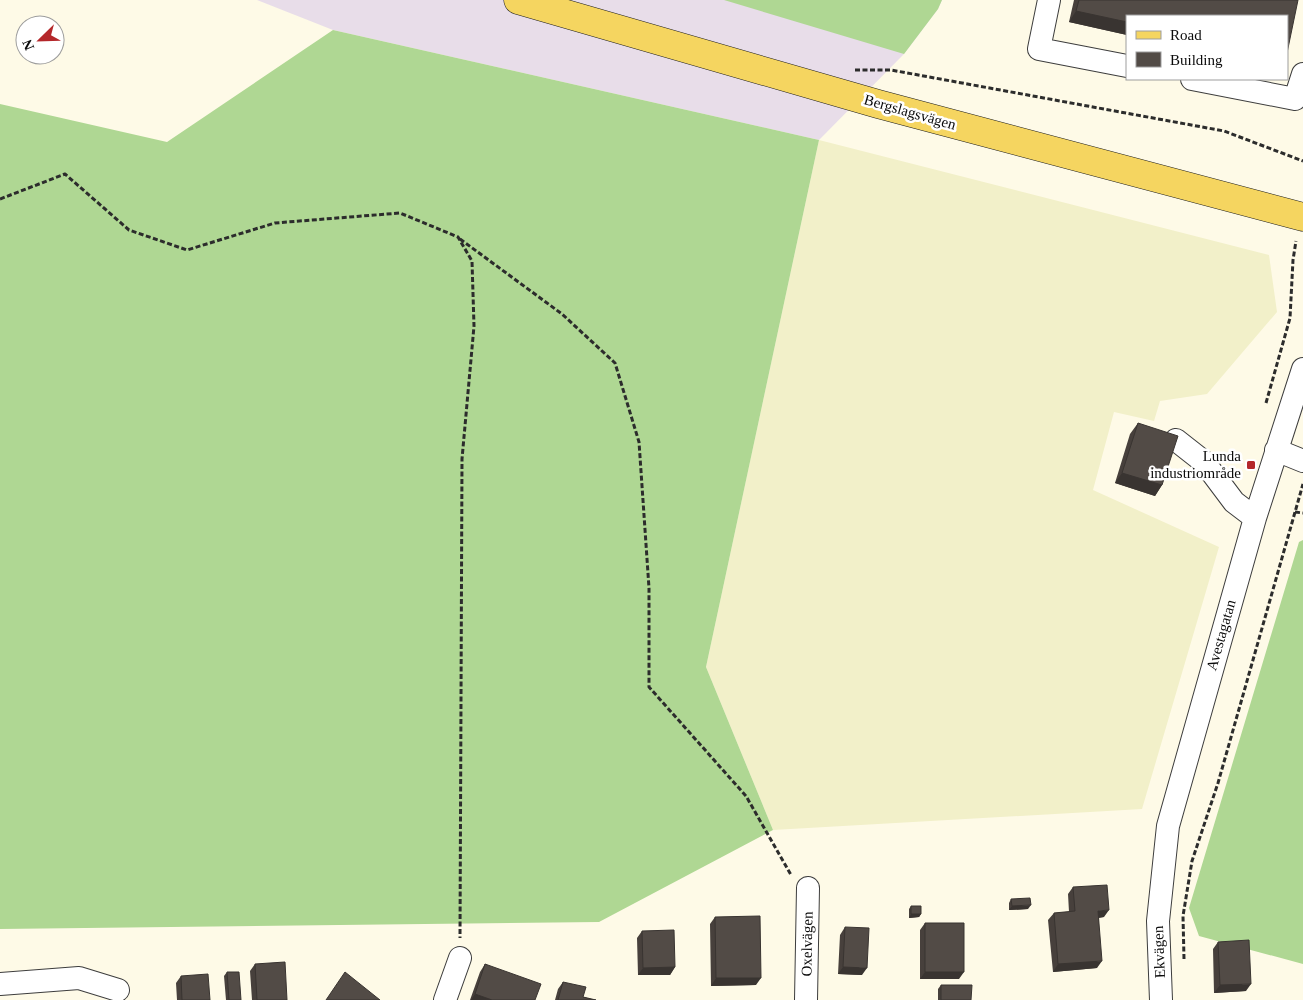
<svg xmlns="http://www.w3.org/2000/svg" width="1303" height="1000" font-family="Georgia,serif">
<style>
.industrial{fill:#e8dde9}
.farmland{fill:#f2f0c9}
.forest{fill:#afd793}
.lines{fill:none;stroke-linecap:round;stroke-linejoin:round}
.minor-casing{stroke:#3d3d3d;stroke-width:24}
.major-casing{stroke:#1b1b1b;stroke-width:29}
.path{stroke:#2c2c2c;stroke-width:3;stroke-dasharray:5 2.5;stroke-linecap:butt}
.minor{stroke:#fff;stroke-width:22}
.major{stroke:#f5d560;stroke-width:28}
.wall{fill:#47403c}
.shaded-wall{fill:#393431}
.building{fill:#524b46;stroke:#393431}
.poi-dot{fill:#b4272a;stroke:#fff;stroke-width:2}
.labels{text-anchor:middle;stroke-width:5;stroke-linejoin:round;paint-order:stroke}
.street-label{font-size:15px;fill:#0a0a0a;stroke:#fff}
.poi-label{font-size:15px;fill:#0a0a0a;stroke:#fff;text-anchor:end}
</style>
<rect width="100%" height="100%" fill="#fefae7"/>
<path class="industrial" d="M257,0h685l-4,9 -34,45 -85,86 -486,-110z"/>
<path class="farmland" d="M819,140l450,115 8,57 -70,82 -47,7 -6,20 -40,-9 -21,78 126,57 -77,262 -369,21 -67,-163z"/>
<path class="forest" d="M724,0h218l-4,9 -34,45z
M333,30l486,110 -113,527 67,163 -174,92 -599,7v-825l167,38z
M1303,540v424l-104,-28 -10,-28 110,-366z"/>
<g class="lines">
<g class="minor-casing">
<path id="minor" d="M1049,0l-10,49 88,17
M1192,79l103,20 8,-25
M1176,440l28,22 30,40 21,16
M1276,450l27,11
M0,984l79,-6 39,12
M445,1000l15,-42
M806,1000l2,-112
M1161,1000l-3,-79 10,-95 87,-308 48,-149"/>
</g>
<g class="major-casing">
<path id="major" d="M518,0l360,104 425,113"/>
</g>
<path class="path" d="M855,70h36l333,61 79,30
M0,199l65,-25 64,56 58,20 88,-27 125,-10 58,24 14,24 2,65 -12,133 -2,479
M460,239l102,75 53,49 24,79 10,146v99l97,109 45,79
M1266,403l24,-85 3,-58 3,-19
M1295,512l8,1
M1184,959l-1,-43 9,-55 26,-78 85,-299"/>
<use href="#minor" class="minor"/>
<use href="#major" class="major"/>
</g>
<path class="wall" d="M1074,0h224l-171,16v19l-58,-13z
M1138,423l24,62 -7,11 -40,-13 15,-49z
M1073,887l31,30 -5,1 -2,50 -44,4 -5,-52 6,-7 15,-1 -1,-18z
M1011,899l17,10 -19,1v-7z
M911,906l10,8 -2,3 -10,1v-9z
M715,917l41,68 -45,1 -1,-62z
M925,923l34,56h-39v-49z
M845,927l17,48 -24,-1 2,-39z
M642,931l33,36 -5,8h-32l-1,-37z
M1218,942l28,49 -32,2 -1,-44z
M255,964l32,36h-35l-2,-29z
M485,964l50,36h-65l10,-28z
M227,972l14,28h-15l-2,-24z
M181,976l29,24h-33l-1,-17z
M563,982l20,15 13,3h-41l3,-11z
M941,985l30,15h-33v-11z"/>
<path class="shaded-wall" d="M1076,11l51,11v13l-58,-13z
M1122,473l40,12 -7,11 -40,-13z
M1031,905l-3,4 -19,1 3,-4z
M1109,910l-5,7 -11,1 5,-7z
M911,914h10l-2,3 -10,1z
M1102,961l-5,7 -44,4 5,-8z
M675,967l-5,8h-32l5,-7z
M843,967l24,1 -5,7 -24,-1z
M925,972h39l-5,7h-39z
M716,978h45l-5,7 -45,1z
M1251,984l-5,7 -32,2 6,-8z
M475,994l17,6h-21z"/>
<path class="building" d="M1079,0h219l-11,53v-37h-160v6l-51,-11z
M1138,423l40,13 -16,49 -40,-12z
M1107,885l2,25 -11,1 4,50 -44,3 -4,-51 21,-2 -2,-24z
M1030,898l1,7 -19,1 -1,-7z
M911,906h10v8h-10z
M760,916l1,62h-45l-1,-61z
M925,923h39v49h-39z
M845,927l24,1 -2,40 -24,-1z
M674,930l1,37 -32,1 -1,-37z
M1249,940l2,44 -31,1 -2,-43z
M285,962l2,38h-30l-2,-36z
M485,964l56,20 -6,16h-43l-17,-6z
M227,972h12l2,28h-12z
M345,972l35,28h-54z
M208,974l2,26h-28l-1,-24z
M563,982l23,5 -3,10 13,3h-38z
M941,985h31l-1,15h-30z"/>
<rect class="poi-dot" x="1246" y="460" width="10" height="10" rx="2.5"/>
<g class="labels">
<g class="street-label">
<text transform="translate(910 112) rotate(16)" y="5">Bergslagsvägen</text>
<text transform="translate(1221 635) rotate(-74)" y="5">Avestagatan</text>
<text transform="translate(807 944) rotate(-89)" y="5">Oxelvägen</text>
<text transform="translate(1159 952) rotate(-92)" y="5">Ekvägen</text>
</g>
<g class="poi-label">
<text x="1241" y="461">Lunda<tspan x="1241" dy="17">industriområde</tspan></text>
</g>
</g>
<rect x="1126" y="15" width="162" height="65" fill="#ffffff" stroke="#9d9d9d"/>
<rect x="1136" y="31" width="25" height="8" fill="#f5d560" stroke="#9d9d9d"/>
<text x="1170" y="40" font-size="15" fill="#0a0a0a">Road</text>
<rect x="1136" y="52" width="25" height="15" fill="#524b46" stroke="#9d9d9d"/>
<text x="1170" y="65" font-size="15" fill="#0a0a0a">Building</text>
<g transform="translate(40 40) rotate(247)"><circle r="24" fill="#ffffff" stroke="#9d9d9d"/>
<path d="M0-4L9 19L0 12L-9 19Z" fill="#b4272a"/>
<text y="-8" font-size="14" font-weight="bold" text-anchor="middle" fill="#0a0a0a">N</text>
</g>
</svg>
